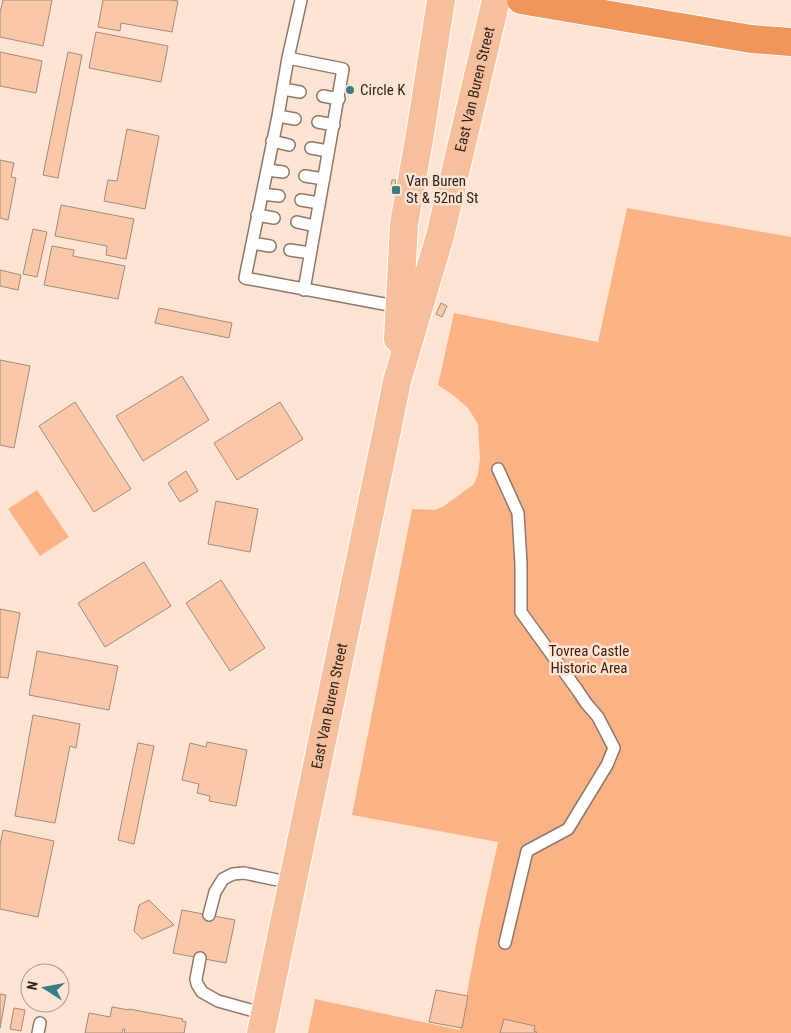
<svg xmlns="http://www.w3.org/2000/svg" width="791" height="1033" font-family="'Roboto Condensed',sans-serif">
<style>
.green{fill:#fbb386}
.building{fill:#fac8a9;stroke:#a2897b}
.lines{fill:none;stroke-linecap:round;stroke-linejoin:round}
.lane-casing{stroke:#8f7769;stroke-width:14}
.primary-casing{stroke:#fff;stroke-width:30}
.highway-casing{stroke:#fff;stroke-width:30}
.lane{stroke:#fff;stroke-width:11}
.primary{stroke:#f7c09d;stroke-width:28}
.highway{stroke:#f1965b;stroke-width:28}
.poi-dot{fill:#367f85;stroke:#ffe4d4;stroke-width:2}
.labels{text-anchor:middle;stroke-width:5;stroke-linejoin:round;paint-order:stroke}
.street-label{font-size:15px;fill:#2f251f;stroke:#ffe4d4}
.poi-label{font-size:15px;fill:#2f251f;stroke:#ffe4d4;text-anchor:start}
.park-label{font-size:15px;fill:#3f1f09;stroke:#ffe4d4}
</style>
<rect width="100%" height="100%" fill="#ffe4d4"/>
<path class="green" d="M627,208l164,29v796h-483l7,-34 145,31 19,-101 19,-87 -146,-27 60,-306 23,1 9,-4 30,-22 4,-10 2,-16 -2,-34 -10,-16 -15,-13 -15,-10 16,-72 144,29z
M37,490l32,47 -29,19 -32,-47z"/>
<path class="building" d="M3,0h49l-9,46 -43,-9v-24z
M103,0h68l7,1 -6,31 -51,-9 -1,8 -22,-4z
M96,32l72,14 -7,36 -72,-14z
M0,52l42,9 -6,32 -36,-7z
M68,52l14,3 -24,123 -15,-3z
M127,129l32,7 -14,73 -41,-8 4,-21 9,1z
M0,160l14,3 -3,14 5,1 -8,42 -8,-2z
M392,180h4l-1,9 -5,2z
M61,205l73,14 -8,40 -20,-4 1,-9 -52,-10z
M33,229l14,3 -10,45 -14,-3z
M52,246l22,4 -1,6 52,10 -7,33 -74,-14z
M0,270l21,5 -3,15 -18,-4z
M441,303l6,3 -5,11 -6,-3z
M159,308l73,15 -3,15 -74,-15z
M0,360l30,6 -16,82 -14,-3z
M182,376l27,44 -66,41 -27,-45z
M75,402l56,87 -37,23 -55,-86z
M280,402l23,37 -66,41 -23,-37z
M186,471l12,20 -18,11 -12,-19z
M216,501l42,8 -8,43 -42,-8z
M144,562l27,44 -66,41 -27,-44z
M221,580l44,68 -35,23 -44,-68z
M0,609l20,4 -12,65 -8,-1z
M37,651l81,15 -9,44 -80,-15z
M33,715l47,9 -4,24 -6,-2 -15,77 -40,-7z
M207,742l40,8 -11,56 -27,-5 1,-5 -13,-3 2,-9 -17,-4 8,-37 16,4z
M138,743l16,3 -20,98 -16,-4z
M3,830l51,11 -16,76 -38,-8v-64z
M149,900l25,25 -32,14 -8,-8 5,-26z
M182,910l53,10 -9,43 -53,-10z
M436,990l32,6 -6,32 -33,-6z
M0,994l6,1 -6,33z
M112,1007l17,3v-1l54,10 -1,2 4,1 -2,11h-60l1,-4h-2l-1,4h-37l4,-20 21,4z
M14,1008l11,2 -4,21 -11,-2z
M504,1019l31,7 -1,5 3,1 -1,1h-36z"/>
<g class="lines">
<g class="lane-casing">
<path id="lane" d="M288,58l13,-58
M283,89l17,3
M323,96l16,3
M278,116l17,3
M318,122l16,3
M272,141l17,4
M311,148l17,3
M267,170l16,2
M305,176l19,3
M262,194l17,2
M301,200l18,3
M257,215l17,3
M297,222l18,4
M252,243l18,3
M290,250l20,3
M304,290l39,-221 -55,-11 -10,58 -33,162 155,29
M498,469l20,44 3,51v48l57,79 8,12 12,14 16,31 -7,17 -39,64 -41,22 -22,92
M209,915l6,-23 8,-13 10,-5 11,-1 48,10
M200,958l-4,21 1,5 5,8 16,9 47,13
M38,1033l2,-10"/>
</g>
<g class="primary-casing">
<g id="primary">
<path d="M398,339l6,-115 17,-96 20,-128"/>
<path id="s1" d="M261,1033l123,-588 13,-64 43,-145 56,-236"/>
</g>
</g>
<g class="highway-casing">
<path id="highway" d="M521,0l230,39 40,3"/>
</g>
<use href="#lane" class="lane"/>
<use href="#primary" class="primary"/>
<use href="#highway" class="highway"/>
</g>
<g class="poi-dot">
<circle cx="350" cy="90" r="5"/>
<rect x="391" y="185" width="10" height="10" rx="2.5"/>
</g>
<g class="labels">
<g class="street-label">
<text dy="5" stroke="none"><textPath href="#s1" startOffset="968">East Van Buren Street</textPath></text>
<text dy="5" stroke="none"><textPath href="#s1" startOffset="334">East Van Buren Street</textPath></text>
</g>
<g class="poi-label">
<text x="360" y="95">Circle K</text>
<text x="406" y="186">Van Buren<tspan x="406" dy="17">St &amp; 52nd St</tspan></text>
</g>
<g class="park-label">
<text x="589" y="656">Tovrea Castle<tspan x="589" dy="17">Historic Area</tspan></text>
</g>
</g>
<g transform="translate(45 988) rotate(281)"><circle r="24" fill="#ffe4d4" stroke="#ac988c"/>
<path d="M0-4L9 19L0 12L-9 19Z" fill="#367f85"/>
<text y="-8" font-size="14" font-weight="bold" text-anchor="middle" fill="#2f251f">N</text>
</g>
</svg>
